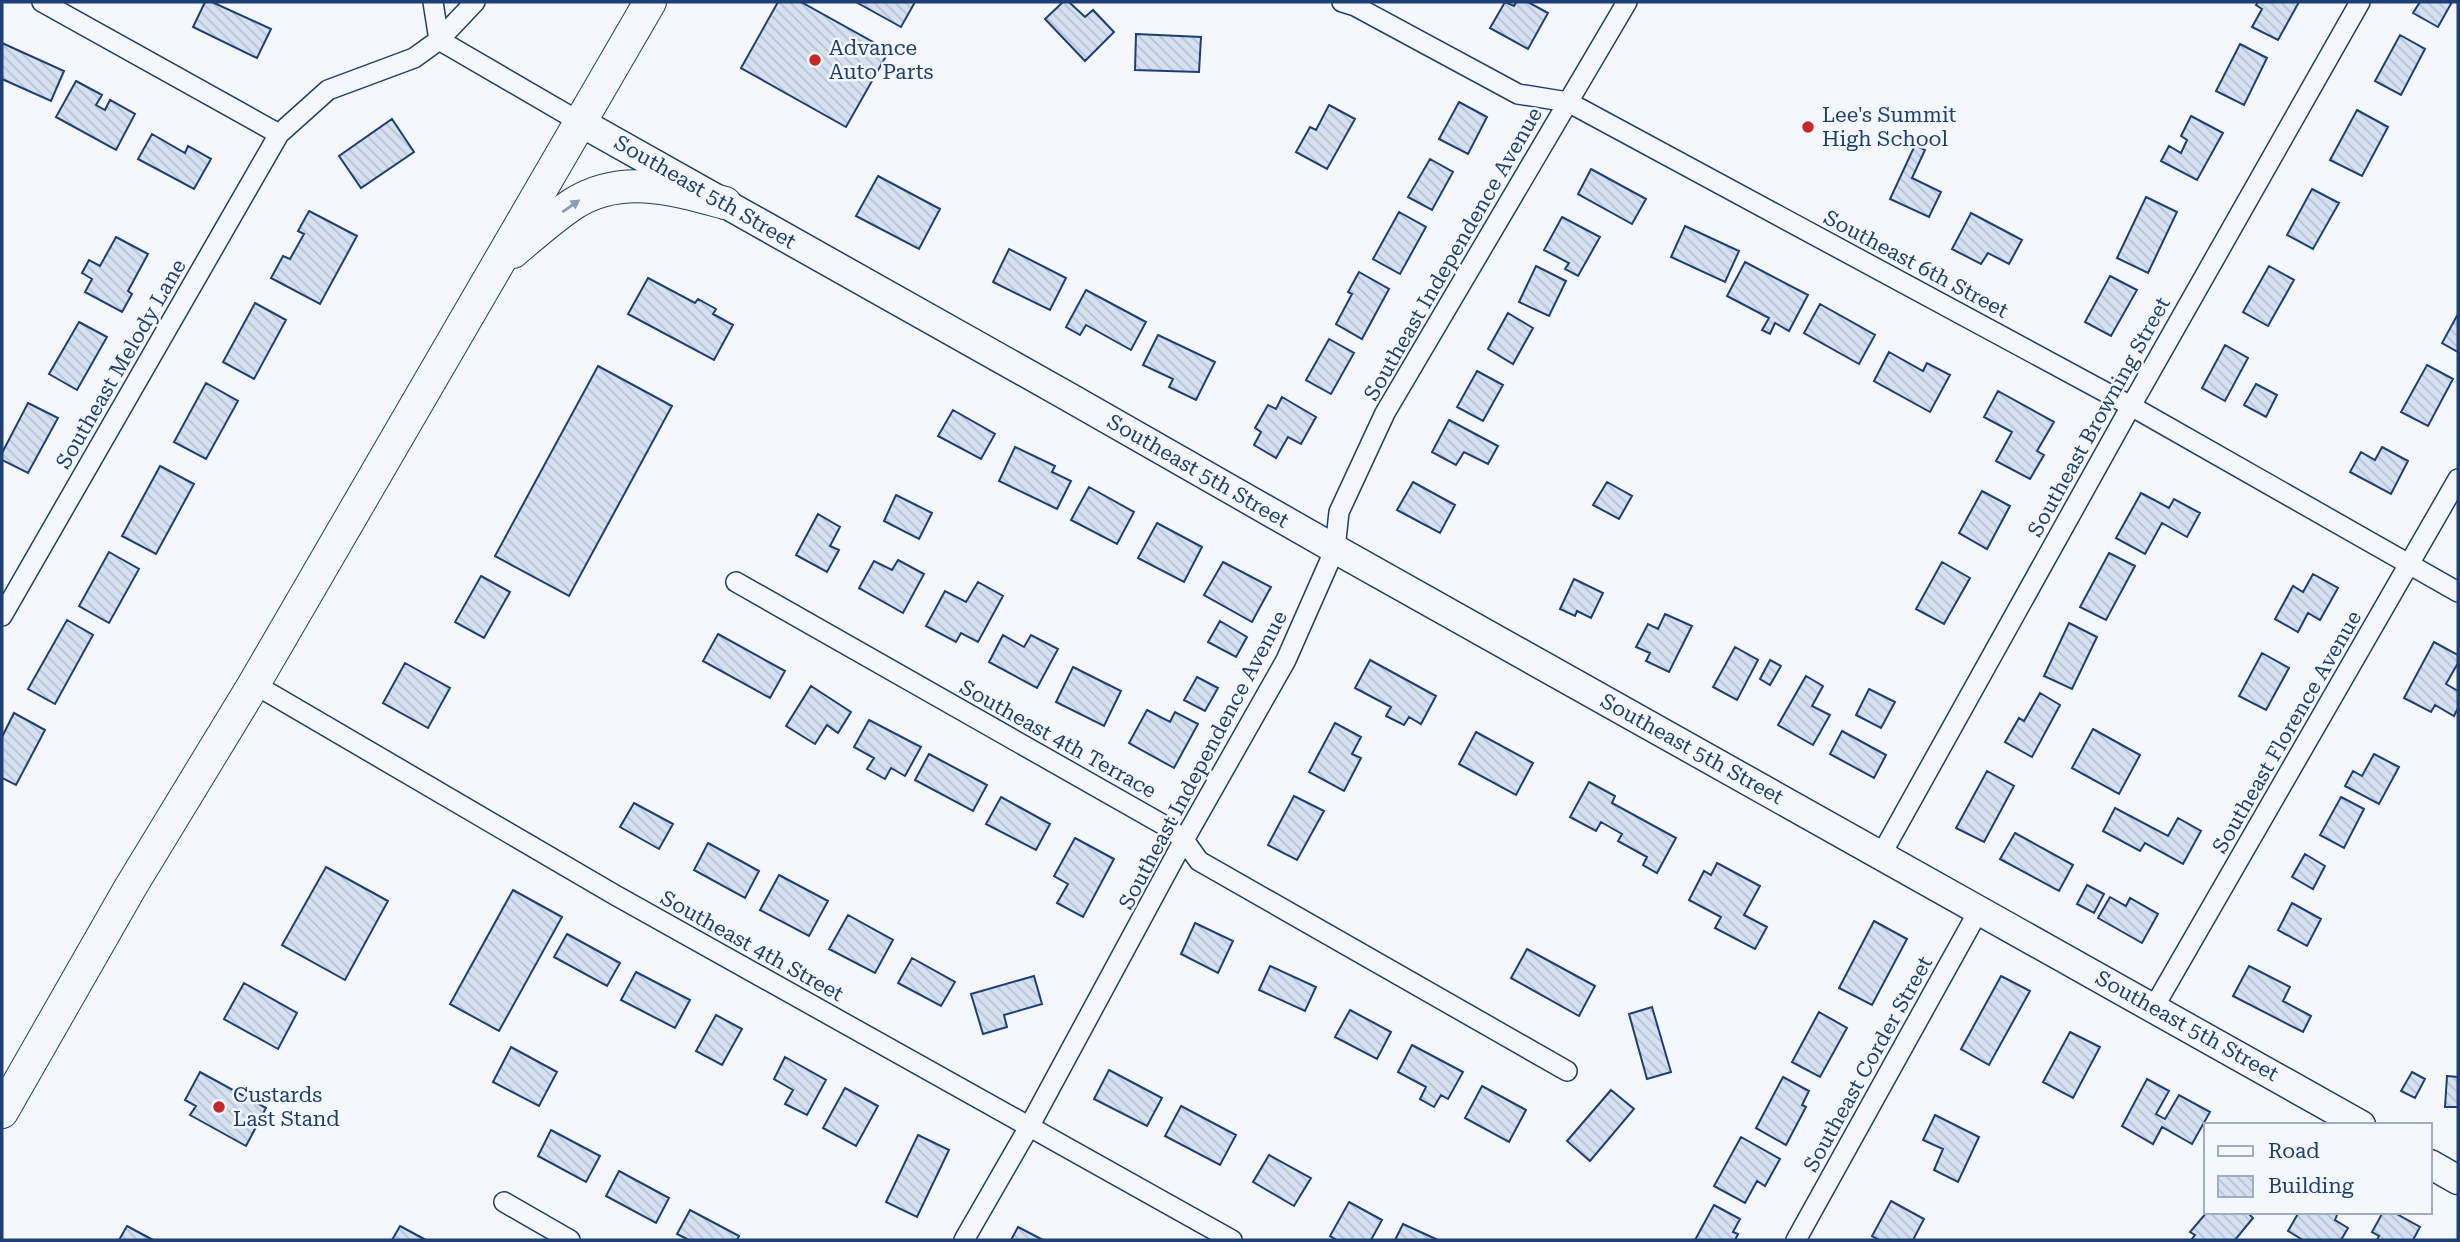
<svg xmlns="http://www.w3.org/2000/svg" width="2460" height="1242" font-family="'Roboto Serif',serif">
<style>
.building{fill:url(#building-back-hatch);stroke:#1d3f73;stroke-width:2}
.lines{fill:none;stroke-linecap:round;stroke-linejoin:round}
.street-casing{stroke:#1d3f73;stroke-width:22}
.secondary-casing{stroke:#1d3f73;stroke-width:31}
.primary-casing{stroke:#1d3f73;stroke-width:34}
.street{stroke:#f4f7fb;stroke-width:19}
.secondary{stroke:#f4f7fb;stroke-width:28}
.primary{stroke:#f4f7fb;stroke-width:32}
.oneway{fill:#889bb7}
.poi-dot{fill:#c62828;stroke:#f4f7fb;stroke-width:2.5}
.labels{text-anchor:middle;stroke-width:5;stroke-linejoin:round;paint-order:stroke}
.poi-label{font-size:21px;fill:#1d3f73;stroke:#f4f7fb;text-anchor:start}
.street-label{font-size:21px;fill:#1d3f73;stroke:#f4f7fb}
</style>
<defs>
<pattern id="building-back-hatch" width="6" height="6" patternUnits="userSpaceOnUse" patternTransform="scale(1.75)"><rect width="6" height="6" fill="#d5e0f0"/><path d="M-1 5l2 2M0 0l6 6M5-1l2 2" fill="none" stroke="#b6c1d1"/></pattern>
</defs>
<rect width="100%" height="100%" fill="#f4f7fb"/>
<path class="building" d="M205,2h7l59,27 -14,29 -64,-31z
M778,2h23l88,49 -43,76 -105,-59z
M856,2h59l-14,25z
M1063,2h6l16,15 8,-7 21,22 -29,29 -40,-42z
M1505,2l9,4 2,-4h12l20,11 -20,36 -38,-21z
M2258,2h41l-21,38 -26,-13 10,-18 -6,-4z
M2420,2h32l-14,25 -25,-14z
M1136,34l65,3 -2,35 -64,-2z
M2400,35l25,14 -24,46 -26,-14z
M2,43l62,28 -13,30 -49,-22z
M2240,44l27,14 -23,47 -28,-14z
M76,81l26,14 -6,10 9,5 5,-10 25,14 -19,36 -60,-33z
M1459,102l28,15 -19,37 -29,-15z
M1329,105l26,14 -28,50 -31,-17 14,-25 6,3z
M2357,110l31,17 -26,49 -32,-16z
M2191,116l32,17 -26,47 -36,-19 8,-15 12,7 6,-13 -6,-4z
M392,119l22,33 -53,36 -22,-32z
M152,134l33,19 3,-7 23,13 -17,30 -56,-30z
M1915,145l10,5 -13,28 29,14 -12,25 -39,-18z
M1430,159l23,13 -21,38 -24,-13z
M1591,169l55,30 -14,25 -54,-30z
M878,176l62,33 -21,40 -63,-33z
M2312,189l27,14 -26,46 -26,-14z
M2146,197l31,15 -29,61 -31,-15z
M309,211l48,25 -37,68 -49,-26 12,-22 7,3 14,-25 -6,-3z
M1399,212l27,15 -26,47 -27,-15z
M1971,213l51,27 -13,24 -21,-11 -7,11 -29,-15z
M1562,217l38,20 -22,39 -13,-7 4,-6 -25,-13z
M1685,226l54,25 -14,31 -54,-25z
M116,237l32,17 -20,37 4,3 -10,18 -37,-20 7,-13 -10,-6 7,-13 11,6z
M1009,249l57,29 -16,32 -57,-28z
M1745,262l63,33 -19,36 -14,-8 -5,11 -8,-4 7,-12 -42,-22z
M1536,266l30,15 -17,35 -30,-14z
M2269,266l25,14 -26,46 -25,-14z
M1359,272l30,17 -27,50 -26,-15 16,-30 -4,-2z
M2110,276l27,14 -26,46 -26,-14z
M648,278l47,25 3,-4 18,10 -3,5 20,11 -19,35 -86,-46z
M1086,290l60,32 -15,28 -45,-25 -6,10 -14,-8z
M255,303l31,17 -32,59 -31,-17z
M1820,304l55,31 -16,29 -55,-31z
M1508,313l25,15 -20,36 -25,-15z
M2458,314v38l-16,-9z
M79,322l28,15 -30,53 -28,-16z
M1158,335l57,27 -19,38 -27,-13 4,-8 -30,-14z
M1329,339l25,14 -23,41 -25,-14z
M2225,345l23,13 -23,43 -23,-13z
M1889,352l34,19 4,-8 23,12 -20,37 -56,-31z
M2427,365l26,14 -25,47 -27,-14z
M598,366l74,40 -103,190 -74,-40z
M1477,371l26,14 -20,36 -26,-14z
M206,383l32,18 -32,58 -32,-17z
M2256,384l21,11 -11,22 -22,-12z
M1998,391l56,31 -17,29 7,4 -14,24 -34,-18 16,-29 -28,-15z
M1282,397l34,20 -15,27 -13,-7 -12,21 -22,-13 7,-13 -6,-4 13,-23 8,4z
M28,403l30,15 -30,55 -26,-13v-7z
M953,410l42,24 -14,25 -43,-23z
M1449,420l49,26 -10,18 -24,-12 -8,13 -24,-13z
M1015,447l40,19 -3,6 19,9 -14,28 -58,-28z
M2382,447l26,14 -17,33 -41,-22 11,-20 14,8z
M160,466l34,18 -38,70 -34,-18z
M1413,482l42,23 -15,28 -43,-23z
M1607,482l25,14 -13,23 -26,-14z
M1089,487l45,25 -17,32 -46,-24z
M1982,491l28,15 -23,43 -28,-16z
M2141,493l28,15 5,-9 26,14 -13,24 -25,-14 -17,31 -29,-16z
M896,495l36,18 -13,26 -35,-18z
M818,514l22,13 -10,19 9,4 -12,22 -31,-17z
M1157,523l45,24 -18,35 -46,-24z
M109,552l30,17 -30,54 -30,-17z
M2109,553l26,13 -29,54 -26,-13z
M898,560l26,14 -21,39 -44,-25 15,-27 18,9z
M1223,562l48,25 -19,35 -48,-27z
M1942,562l28,16 -26,46 -28,-15z
M2313,574l25,14 -18,32 -12,-7 -10,19 -23,-13 18,-33 10,6z
M481,576l29,16 -26,46 -29,-16z
M1574,579l29,14 -12,25 -14,-7 -2,5 -15,-7z
M978,582l25,14 -25,46 -17,-9 -5,9 -30,-16 19,-35 21,11z
M1665,614l27,12 -23,46 -23,-11 4,-8 -14,-6 12,-23 10,5z
M67,620l26,15 -38,69 -27,-15z
M1220,621l27,16 -11,20 -28,-15z
M2069,623l28,14 -25,52 -28,-13z
M718,634l67,37 -15,27 -67,-37z
M1003,635l21,12 7,-12 27,14 -21,39 -48,-26z
M2434,642l24,13v8l-12,21 12,7v17l-4,8 -19,-11 -4,7 -27,-14z
M1735,647l23,13 -21,40 -24,-13z
M2262,653l27,15 -23,42 -27,-14z
M1370,660l66,36 -15,28 -12,-7 -5,8 -18,-9 5,-9 -36,-19z
M1770,660l11,6 -11,19 -10,-6z
M405,663l45,25 -22,40 -45,-25z
M1073,667l48,24 -17,35 -48,-24z
M1806,676l17,10 -11,20 18,9 -17,30 -35,-20z
M1197,677l21,11 -13,23 -21,-11z
M811,686l40,26 -13,21 -11,-8 -12,19 -29,-18z
M1869,689l26,13 -14,26 -25,-13z
M2040,693l20,12 -28,52 -27,-15 14,-24 5,3z
M1147,710l23,12 5,-10 23,12 -24,44 -45,-25z
M14,713l31,17 -29,55 -14,-7v-41z
M869,720l52,27 -16,29 -14,-8 -6,11 -18,-10 7,-11 -20,-11z
M1335,723l26,14 -9,17 9,4 -17,33 -35,-19z
M2093,729l47,26 -21,39 -47,-26z
M1842,731l44,24 -12,23 -44,-24z
M1476,732l57,31 -17,32 -57,-31z
M929,754l58,31 -14,26 -58,-31z
M2374,754l25,13 -20,37 -34,-18 8,-15 9,5z
M1987,771l27,15 -30,56 -28,-14z
M1589,782l26,14 -3,7 64,35 -19,35 -14,-8 4,-8 -29,-16 4,-7 -21,-12 -5,9 -26,-14z
M1294,796l30,15 -27,49 -29,-15z
M1001,797l49,27 -14,26 -50,-26z
M2341,797l23,12 -20,39 -24,-13z
M634,803l39,21 -14,25 -39,-22z
M2115,808l53,28 10,-18 23,13 -18,33 -38,-21 -5,8 -37,-20z
M2015,833l58,32 -14,26 -59,-32z
M1075,838l39,21 -31,58 -26,-14 11,-19 -14,-8z
M708,843l51,28 -14,27 -51,-28z
M2305,854l20,12 -12,23 -21,-12z
M1717,863l43,23 -16,29 23,12 -12,22 -40,-21 6,-11 -32,-17 15,-29 7,4z
M326,867l62,34 -43,79 -63,-35z
M779,875l49,26 -19,35 -49,-26z
M2087,885l17,9 -10,19 -17,-9z
M513,890l49,27 -63,114 -49,-27z
M2110,897l16,9 4,-8 28,16 -16,29 -44,-25z
M2292,903l29,16 -14,27 -29,-16z
M848,915l45,25 -18,33 -46,-24z
M1874,921l33,18 -35,66 -33,-17z
M1195,923l38,18 -15,32 -37,-19z
M567,934l53,29 -13,23 -53,-29z
M1527,949l68,37 -16,30 -68,-38z
M912,958l43,24 -14,24 -43,-23z
M1270,966l46,21 -11,24 -46,-21z
M2249,966l41,21 -7,14 28,15 -8,16 -70,-36z
M636,972l54,28 -15,28 -54,-28z
M1034,976l8,28 -38,11 3,12 -24,7 -12,-40z
M2001,976l29,15 -41,74 -28,-16z
M244,983l53,30 -19,36 -54,-30z
M1652,1007l19,65 -24,7 -18,-65z
M1350,1010l41,22 -14,27 -42,-22z
M1819,1012l28,16 -27,49 -28,-15z
M716,1015l26,14 -20,36 -26,-14z
M2070,1032l30,15 -27,51 -30,-16z
M1412,1045l51,27 -15,27 -7,-4 -7,12 -14,-8 6,-12 -28,-15z
M511,1047l46,25 -18,34 -46,-24z
M785,1057l41,23 -19,35 -22,-11 8,-14 -19,-11z
M1109,1070l53,28 -15,28 -53,-27z
M200,1072l66,36 -20,38 -56,-31 6,-9 -11,-6z
M2412,1072l13,7 -10,19 -14,-7z
M2447,1076l11,1v30h-13z
M1783,1077l26,14 -7,14 4,2 -20,38 -30,-17z
M2147,1079l22,12 -13,23 9,5 14,-24 31,17 -18,32 -30,-17 -9,17 -31,-18z
M1482,1086l44,24 -17,32 -44,-24z
M845,1088l33,18 -22,40 -33,-18z
M1611,1090l23,19 -44,52 -23,-20z
M1181,1106l55,29 -16,30 -55,-29z
M1935,1115l44,22 -21,45 -24,-12 9,-21 -20,-9z
M551,1130l49,26 -14,26 -48,-26z
M918,1135l31,15 -32,67 -31,-15z
M1741,1137l39,22 -15,27 -8,-5 -12,22 -31,-17z
M1269,1155l42,23 -17,28 -41,-24z
M619,1171l50,27 -13,25 -50,-27z
M1891,1201l33,18 -11,21h-34l-7,-4z
M1349,1202l33,18 -11,20h-34l-7,-4z
M1714,1205l26,14 -7,13 5,2 -3,6h-40z
M690,1210l49,26 -2,4h-48l-12,-6z
M2207,1212h40l6,6 -18,22h-44l4,-5 -5,-3z
M2299,1212h33l5,3 -2,5 13,8 -7,12h-38l-15,-9z
M2383,1212h10l27,15 -7,13h-36l2,-4 -7,-4z
M1403,1224l35,16h-43z
M127,1226l26,14h-34z
M400,1226l26,14h-34z
M1018,1227l25,13h-32z"/>
<g class="lines">
<g class="street-casing">
<path id="street" d="M42,2l237,132
M433,2l6,38
M1342,2l13,4 163,88 50,8 563,304 327,186
M439,40l141,82
M736,582l433,246 15,12 15,21 368,210
M2,616l277,-482 49,-44 86,-32 25,-18 36,-38
M254,684l361,211 617,345
M1881,855l250,-449 229,-404
M2154,1007l304,-528
M504,1202l66,38
M964,1240l65,-113 155,-287 102,-180 49,-111 4,-37 7,-15 39,-84 242,-411
M1796,1240l183,-330"/>
</g>
<g class="secondary-casing">
<path id="secondary" d="M580,122l487,274 268,153 1026,576
M2430,1164l28,16"/>
</g>
<g class="primary-casing">
<path id="primary" d="M513,252c19,-16 39,-34 60,-48 48,-31 101,-15 152,-1
M2,1112l128,-224 124,-204 396,-682"/>
</g>
<use href="#street" class="street"/>
<use href="#secondary" class="secondary"/>
<use href="#primary" class="primary"/>
</g>
<defs><path id="oneway-solid" d="M-6-.8H1V-3.2L6.5 0L1 3.2V.8H-6Z" transform="scale(1.75)"/></defs>
<use class="oneway" href="#oneway-solid" transform="translate(571 206) rotate(-35)"/>
<g class="poi-dot">
<circle cx="815" cy="60" r="7"/>
<circle cx="1808" cy="127" r="7"/>
<circle cx="219" cy="1107" r="7"/>
</g>
<g class="labels">
<g class="poi-label">
<text x="829" y="55">Advance<tspan x="829" dy="24">Auto Parts</tspan></text>
<text x="1822" y="122">Lee's Summit<tspan x="1822" dy="24">High School</tspan></text>
<text x="233" y="1102">Custards<tspan x="233" dy="24">Last Stand</tspan></text>
</g>
<g class="street-label">
<text transform="translate(705 192) rotate(30)" y="7">Southeast 5th Street</text>
<text transform="translate(1453 254) rotate(-60)" y="7">Southeast Independence Avenue</text>
<text transform="translate(1916 264) rotate(28)" y="7">Southeast 6th Street</text>
<text transform="translate(121 364) rotate(-60)" y="7">Southeast Melody Lane</text>
<text transform="translate(2099 417) rotate(-61)" y="7">Southeast Browning Street</text>
<text transform="translate(1198 471) rotate(30)" y="7">Southeast 5th Street</text>
<text transform="translate(2287 732) rotate(-60)" y="7">Southeast Florence Avenue</text>
<text transform="translate(1058 739) rotate(29)" y="7">Southeast 4th Terrace</text>
<text transform="translate(1692 749) rotate(29)" y="7">Southeast 5th Street</text>
<text transform="translate(1203 760) rotate(-62)" y="7">Southeast Independence Avenue</text>
<text transform="translate(752 946) rotate(29)" y="7">Southeast 4th Street</text>
<text transform="translate(2187 1026) rotate(29)" y="7">Southeast 5th Street</text>
<text transform="translate(1868 1064) rotate(-61)" y="7">Southeast Corder Street</text>
</g>
</g>
<rect width="2460" height="1242" fill="none" stroke="#1d3f73" stroke-width="7"/>
<rect x="2204" y="1123" width="228" height="91" fill="#f4f7fb" stroke="#9eadc5" stroke-width="2"/>
<rect x="2218" y="1146" width="35" height="10" fill="#f4f7fb" stroke="#9eadc5" stroke-width="2"/>
<text x="2268" y="1158" font-size="21" fill="#1d3f73">Road</text>
<rect x="2218" y="1176" width="35" height="21" fill="url(#building-back-hatch)" stroke="#9eadc5" stroke-width="2"/>
<text x="2268" y="1193" font-size="21" fill="#1d3f73">Building</text>
</svg>
